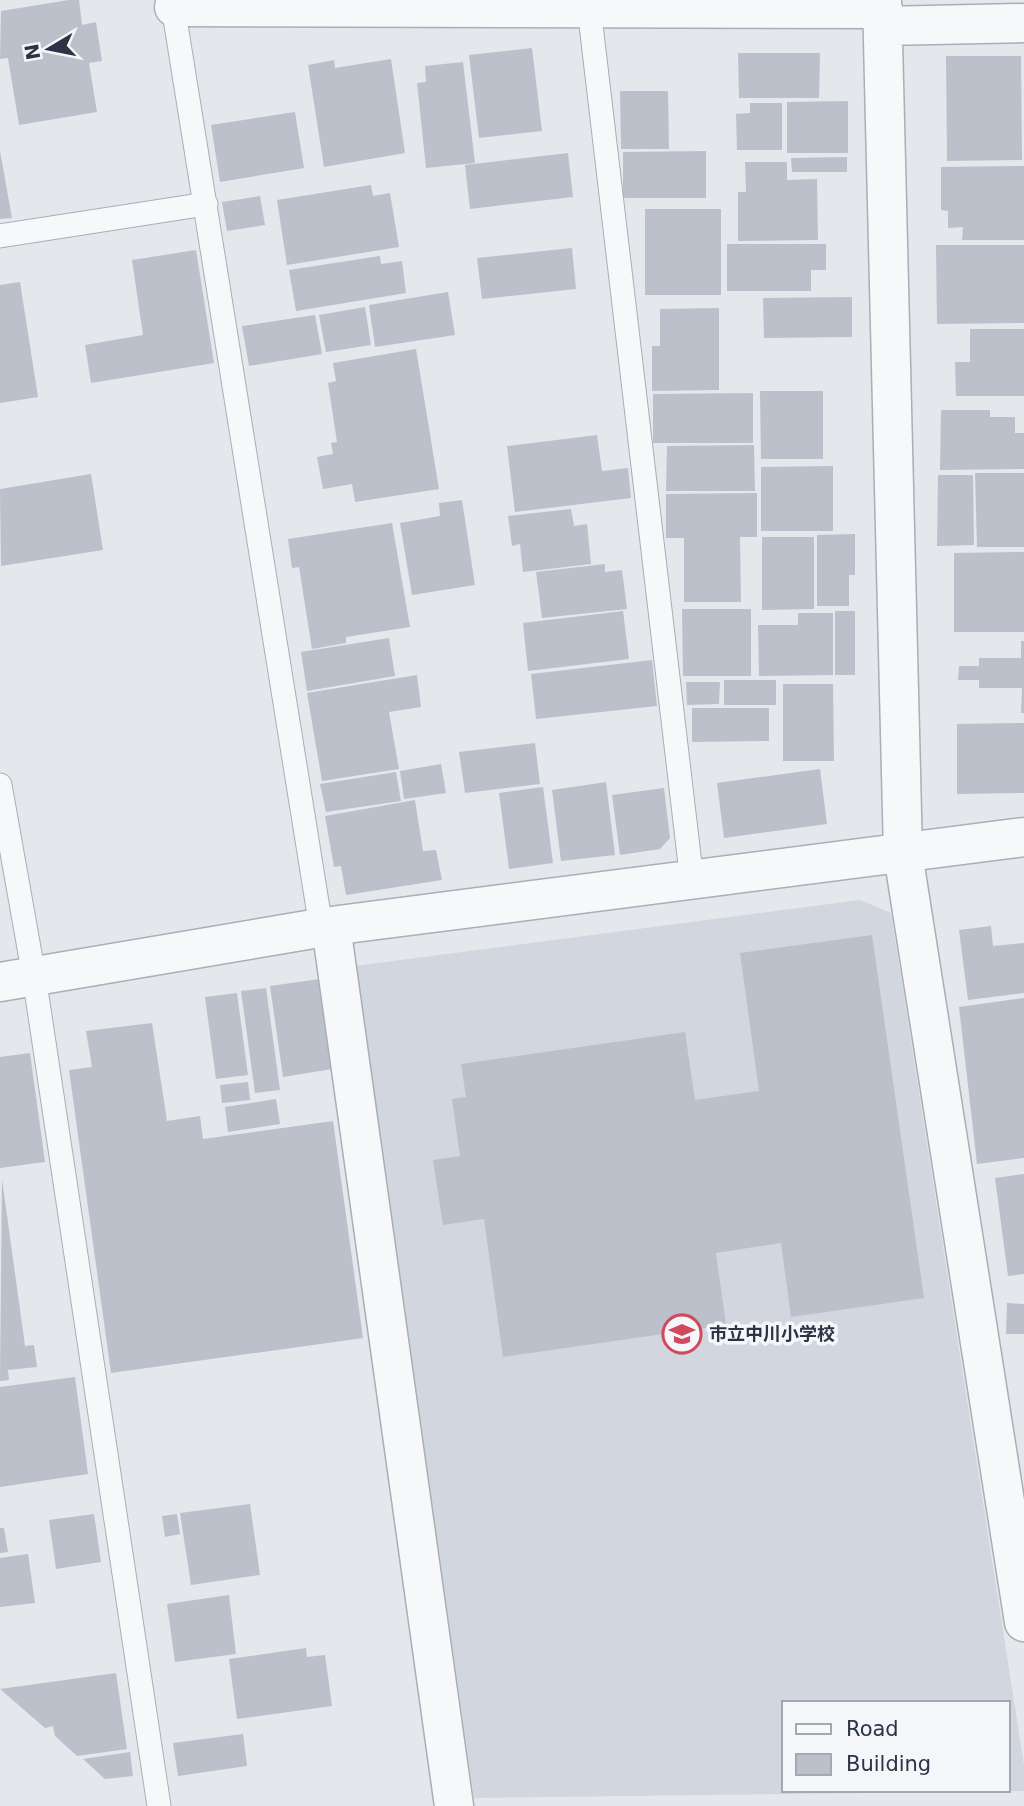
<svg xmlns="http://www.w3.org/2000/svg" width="1024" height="1806" font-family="'DejaVu Sans','Noto Sans JP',sans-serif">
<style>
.built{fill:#d2d6de;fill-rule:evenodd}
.building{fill:#bbc0ca}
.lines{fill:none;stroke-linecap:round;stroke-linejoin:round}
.service-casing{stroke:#a9aeb7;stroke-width:25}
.minor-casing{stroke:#a9aeb7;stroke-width:41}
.service{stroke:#f7f8fa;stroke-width:23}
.minor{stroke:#f7f8fa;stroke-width:38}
.labels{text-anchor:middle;stroke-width:7;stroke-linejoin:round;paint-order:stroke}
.poi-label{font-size:18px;font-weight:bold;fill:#2b3445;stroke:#f4f6f9;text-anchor:start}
</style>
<rect width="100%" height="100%" fill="#e4e7ec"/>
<path class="built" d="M860,900l31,13 133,852v26l-550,7 -119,-832zM784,1703h224v87h-224z"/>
<path class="building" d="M69,0h10l3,25 14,-3 6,39 -13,2 8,49 -78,13 -11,-67 -8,1 1,-48z
M532,48l10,83 -63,7 -10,-83z
M738,53h82l-1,45h-80z
M946,56h75l1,104 -75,1z
M391,59l14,94 -81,14 -16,-102 26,-5 1,8z
M463,62l12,101 -49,5 -9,-85 9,-1 -1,-16z
M620,91h48l1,58h-48z
M848,101v52h-61v-51z
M750,103h32v47h-45l-1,-36 14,-1z
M295,112l9,56 -84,14 -9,-57z
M0,151l12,67 -12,1z
M706,151v47h-83v-46z
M568,153l5,44 -103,12 -5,-44z
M847,157v15h-55l-1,-14z
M745,162h42v18l30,-1 1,61 -80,1v-49h8z
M1024,166v74h-62l1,-13 -15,1v-17l-7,-1v-43z
M371,185l2,11 17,-3 9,54 -112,18 -10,-65z
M260,196l5,29 -38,6 -5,-29z
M645,209h76v86h-76z
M727,244h99v26h-15v21h-84z
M936,245h88v78l-87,1z
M572,248l4,41 -94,10 -5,-41z
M196,250l18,113 -123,20 -6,-38 58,-10 -11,-75z
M380,256l1,8 21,-3 4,32 -110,18 -7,-41z
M20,282l18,115 -38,6v-118z
M448,292l7,43 -80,12 -6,-42z
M852,297v40l-88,1 -1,-40z
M365,307l6,38 -45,7 -7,-37z
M719,308v82l-67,1v-45h8v-37z
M315,315l7,39 -73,12 -7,-40z
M970,329h54v67h-68l-1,-34h15z
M416,349l23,140 -84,13 -3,-18 -29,5 -6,-32 16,-3 -2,-11 6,-1 -9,-59 8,-2 -3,-18z
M760,391h63v68h-62z
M753,393v50h-100v-49z
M941,410h49v7h25v16h9v36l-84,1z
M597,435l5,36 26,-3 3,30 -116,14 -8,-66z
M754,445l1,46h-89l1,-45z
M833,466v65h-72v-64z
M975,473h49v74h-47z
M91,474l12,76 -102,16 -1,-77z
M938,475h35l1,70 -37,1z
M757,493v44h-17l1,65h-57v-64h-18v-44z
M462,500l13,85 -63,10 -12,-72 40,-7 -1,-13z
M571,509l3,17 13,-2 4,40 -68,8 -3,-28 -8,2 -4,-30z
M392,523l18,104 -64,10v6l-34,6 -13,-82 -7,1 -4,-29z
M855,534v41h-6v31h-32v-71z
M762,537h52v72l-52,1z
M1024,552v80h-70v-79z
M605,564v8l17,-2 5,39 -85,9 -6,-46z
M682,609h69v67h-68z
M623,611l6,48 -101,12 -5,-48z
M835,611h20v64h-20z
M798,613h35v62l-74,1 -1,-51h40z
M389,638l6,38 -88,15 -6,-39z
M1021,641h3v72h-3l1,-25h-43v-8h-21l1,-14h20v-8h42z
M652,660l5,46 -121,13 -5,-45z
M417,675l4,32 -32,5 10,57 -77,12 -15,-88z
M724,680h52v25h-52z
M686,682h34l-1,22 -32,1z
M783,684h50l1,77h-51z
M692,708h77v33l-77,1z
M1024,723v70l-67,1v-70z
M535,743l5,41 -75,9 -6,-41z
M441,764l5,29 -42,6 -4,-28z
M820,769l7,55 -103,14 -7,-55z
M396,772l5,29 -75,11 -6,-28z
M606,782l9,73 -54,6 -9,-71z
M543,787l10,76 -44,6 -10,-76z
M664,788l6,50 -10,11 -40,6 -8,-60z
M415,800l8,51 13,-1 6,30 -96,15 -5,-29 -7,1 -9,-51z
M991,926l2,20 31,-3v50l-56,7 -9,-70z
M872,935l52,363 -133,19 -10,-74 -65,10 10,72 -223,32 -19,-138 -41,6 -10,-65 27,-4 -8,-57 14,-2 -5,-33 224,-32 10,68 64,-9 -19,-138z
M320,979l12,90 -49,8 -13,-91z
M266,988l14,102 -25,3 -14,-102z
M237,993l11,82 -32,4 -11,-82z
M1024,998v160l-47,6 -18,-157z
M152,1023l15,98 33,-5 3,23 130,-18 30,217 -252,35 -42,-303 23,-3 -6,-36z
M30,1053l15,109 -45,6v-111z
M248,1082l2,18 -28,3 -2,-18z
M276,1099l4,25 -52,8 -3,-25z
M1024,1174v100l-16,2 -13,-98z
M2,1179l23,167 9,-1 3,22 -29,3 1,10 -9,1z
M1007,1303l17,1v30h-18z
M75,1377l13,97 -88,13v-100z
M250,1504l10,71 -69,10 -11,-72z
M94,1514l7,48 -45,7 -7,-49z
M177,1514l3,20 -15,3 -3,-21z
M0,1528h4l4,24 -8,1z
M28,1554l7,49 -35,4v-49z
M229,1595l7,59 -61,8 -8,-58z
M306,1648l1,9 18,-2 7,51 -95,13 -8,-60z
M116,1673l11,76 -50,7 -22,-20 -2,-10 -8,2 -45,-39z
M243,1734l4,32 -69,10 -5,-33z
M130,1752l3,24 -28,3 -22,-20z"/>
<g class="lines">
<g class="service-casing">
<path id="service" d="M172,0l149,927
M589,8l103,873
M0,236l206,-32
M0,785l34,191 125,830"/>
</g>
<g class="minor-casing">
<path id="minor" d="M882,0l21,854 121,768
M174,7l709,2
M883,26l141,-3
M331,926l123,880
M0,982l331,-56 693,-89"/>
</g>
<use href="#service" class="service"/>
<use href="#minor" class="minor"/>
</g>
<defs>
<g id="school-ring" transform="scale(2.0125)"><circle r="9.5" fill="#f4f6f9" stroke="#d1495b" stroke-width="1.5"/><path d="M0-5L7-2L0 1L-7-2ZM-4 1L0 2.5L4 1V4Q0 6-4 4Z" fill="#d1495b"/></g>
</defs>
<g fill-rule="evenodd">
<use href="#school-ring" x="682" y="1334"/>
</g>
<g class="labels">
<g class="poi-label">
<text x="709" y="1340">市立中川小学校</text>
</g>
</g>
<rect x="782" y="1701" width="228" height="91" fill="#f4f6f9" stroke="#a4a8b1" stroke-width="2"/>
<rect x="796" y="1724" width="35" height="10" fill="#f7f8fa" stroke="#a4a8b1" stroke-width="2"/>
<text x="846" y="1736" font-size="21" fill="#2b3445">Road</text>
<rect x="796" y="1754" width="35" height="21" fill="#bbc0ca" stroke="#a4a8b1" stroke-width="2"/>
<text x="846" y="1771" font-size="21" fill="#2b3445">Building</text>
<g transform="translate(49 49) rotate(260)" stroke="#f4f6f9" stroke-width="5" paint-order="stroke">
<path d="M0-5L12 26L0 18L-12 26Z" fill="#2b3445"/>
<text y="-10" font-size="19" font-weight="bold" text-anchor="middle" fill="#2b3445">N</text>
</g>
</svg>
